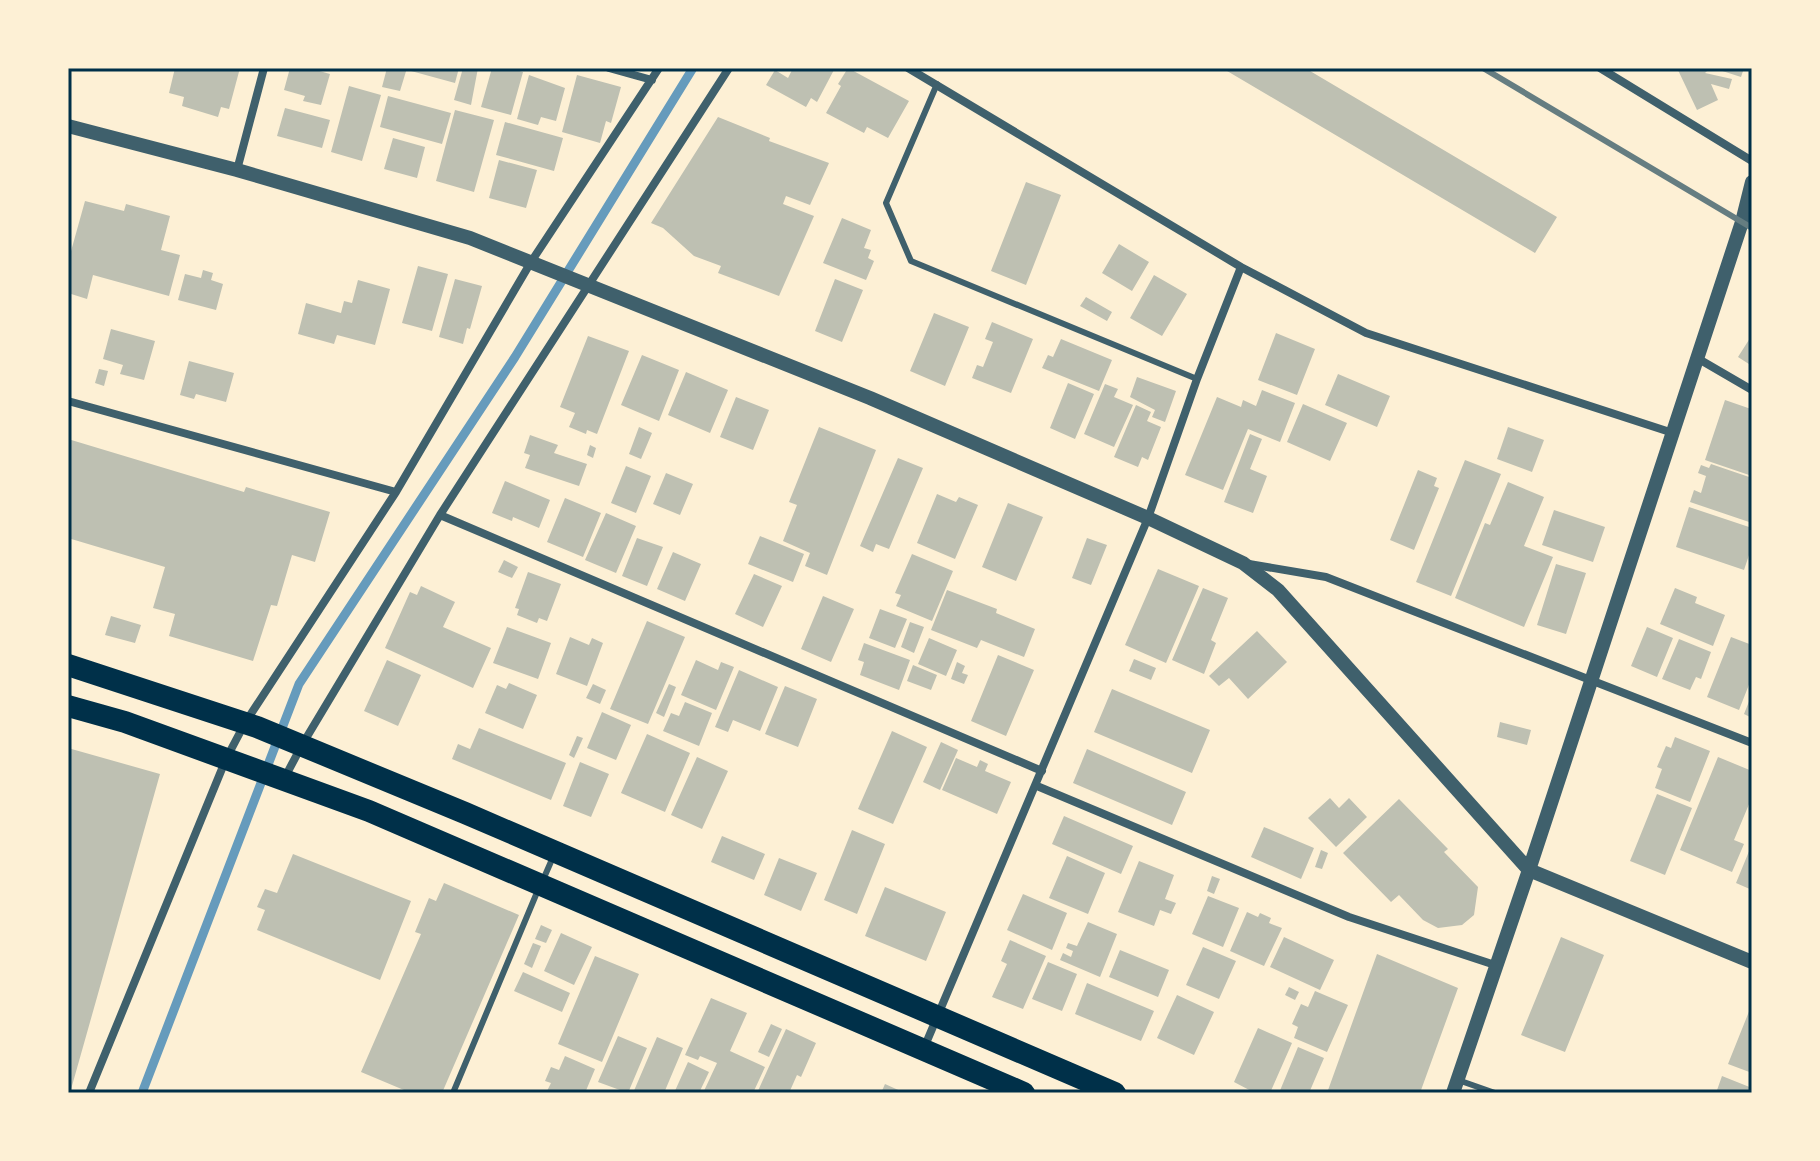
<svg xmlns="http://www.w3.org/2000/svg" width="1820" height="1161" font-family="Raleway,sans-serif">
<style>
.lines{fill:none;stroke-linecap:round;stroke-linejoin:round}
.stream{stroke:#669bbc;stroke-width:9}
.building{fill:#bec0b2}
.service{stroke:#3f606c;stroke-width:6}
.minor{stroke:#3f606c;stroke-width:8}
.tertiary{stroke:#3f606c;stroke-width:14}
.trunk{stroke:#003049;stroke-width:22}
.rail{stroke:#657d81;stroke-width:6}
.neatline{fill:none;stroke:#003049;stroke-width:3}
</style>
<rect width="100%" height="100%" fill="#fdf0d5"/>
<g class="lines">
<path class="stream" d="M142,1093l157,-409 216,-327 178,-289"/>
</g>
<path class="building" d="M175,68h65l-11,41 -8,-2 -3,10 -36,-11 2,-9 -15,-4z
M290,68h19l21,6 -9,31 -18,-4 2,-5 -21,-6z
M387,68h20l-7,23 -18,-4z
M412,68h47l-4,15 -44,-12z
M463,68h15l-7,37 -17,-5z
M492,68h16l15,4 -12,43 -30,-8z
M793,68h42l-18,34 -6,-4 -5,9 -40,-22 9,-15 13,8z
M848,68l61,33 -21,37 -21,-11 -3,6 -38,-20 15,-27 -3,-2z
M1222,68h83l252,149 -22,36z
M1677,68h33l-5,5 27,6 -3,10 -18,-5 7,16 -21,10z
M1713,68h31l-3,9z
M529,75l36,13 -9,33 -15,-4 -3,8 -21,-6z
M577,75l44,12 -10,36 -5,-2 -6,22 -38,-11z
M349,86l32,9 -19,66 -31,-9z
M388,96l63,17 -9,31 -62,-17z
M285,108l45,12 -8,28 -45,-12z
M455,110l39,10 -20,72 -38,-11z
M718,117l52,21 -1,3 60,22 -19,42 -24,-9 -3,8 31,12 -35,80 -61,-23 3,-7 -27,-10 -31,-28 -12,-5z
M505,122l58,16 -9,33 -58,-16z
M393,138l32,9 -8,31 -33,-9z
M499,160l38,10 -11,38 -37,-10z
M1026,182l35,13 -35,90 -35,-14z
M85,201l39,10 2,-7 44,12 -9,34 19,5 -11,41 -76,-21 -6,24 -19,-6v-31z
M842,218l29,12 -7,18 7,2 -3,8 6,3 -8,19 -43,-17z
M1119,244l30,18 -17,29 -30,-18z
M418,266l30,8 -16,57 -30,-8z
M203,270l10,3 -2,7 12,4 -7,26 -38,-10 7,-26 16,4z
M1154,275l33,19 -25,42 -32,-18z
M455,279l27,7 -12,43 -3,-1 -4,16 -24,-7z
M835,279l28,11 -21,52 -27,-11z
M358,280l32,9 -15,56 -38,-10 -3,9 -36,-10 8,-31 35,10 3,-12 8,2z
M1086,297l26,15 -5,9 -27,-15z
M934,313l35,14 -24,59 -35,-15z
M992,322l41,17 -22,54 -39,-15 5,-13 6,2 10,-25 -8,-3z
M111,329l44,12 -11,39 -24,-6 3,-9 -20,-6z
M1276,333l39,16 -18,46 -39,-15z
M1752,335v31l-14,-9z
M588,336l41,15 -32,83 -10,-4 -1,4 -17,-7 6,-14 -15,-6z
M1061,339l51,21 -13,31 -57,-23 6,-13 5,2z
M642,355l37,15 -20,51 -38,-16z
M189,361l45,12 -8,29 -30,-8 -2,5 -14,-4z
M99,369l9,2 -4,15 -9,-3z
M686,372l42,18 -18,43 -42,-18z
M1338,374l52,22 -13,31 -52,-22z
M1137,377l39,14 -11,31 -13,-5 3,-7 -25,-13z
M1068,383l26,11 -19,45 -25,-11z
M1105,384l13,5 -4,8 19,8 -19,42 -30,-13z
M1262,390l33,13 -15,39 -32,-13 -25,61 -38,-15 32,-78 24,10 2,-7 13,6z
M736,397l33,13 -16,40 -33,-13z
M1725,400l26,9 -2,6 3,1v60l-47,-16z
M1303,404l44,19 -17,38 -43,-19z
M1136,405l15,7 -4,9 14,6 -13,33 -6,-3 -4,10 -24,-10z
M639,427l13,6 -11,26 -12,-5z
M819,427l57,23 -49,125 -22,-9 5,-13 -27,-12 14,-36 -8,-3z
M1508,427l36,13 -12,32 -35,-13z
M1250,434l12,5 -12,30 17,7 -14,37 -29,-11z
M530,435l28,10 -4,8 33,11 -8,22 -54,-18 5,-13 -6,-2z
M68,439l176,53 2,-5 84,25 -15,50 -23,-7 -15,51 -6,-1 -18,56 -84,-25 6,-22 -22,-6 12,-41 -97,-29z
M590,445l6,3 -3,10 -6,-3z
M898,458l25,10 -34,81 -13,-5 -3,8 -13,-6z
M1465,460l36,14 -50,122 -35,-14z
M1711,464l41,14v45l-62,-21 4,-12 7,3 5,-17 -8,-3 3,-8 8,3z
M626,466l25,10 -15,37 -25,-10z
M1418,470l19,8 -3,8 5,2 -25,62 -24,-10z
M666,473l27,11 -13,31 -27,-11z
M505,481l45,19 -11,28 -26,-11 -1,4 -20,-8z
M1508,482l36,15 -20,49 29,11 -29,70 -69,-29 30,-75 5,2z
M937,494l19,8 3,-5 19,8 -23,54 -38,-16z
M565,498l36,15 -18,44 -36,-15z
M1008,503l35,14 -27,64 -34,-14z
M1689,507l63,21v18l-8,24 -68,-23z
M1554,510l51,17 -12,35 -51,-17z
M606,513l30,13 -20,47 -31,-13z
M760,536l44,18 -11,28 -45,-18z
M637,538l26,9 -16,39 -25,-10z
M1087,538l20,7 -16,40 -19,-7z
M673,552l28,12 -16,37 -28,-12z
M912,554l41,17 -21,50 -36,-15 5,-11 -6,-2z
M504,560l14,7 -6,11 -14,-6z
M1556,564l30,9 -20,61 -29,-9z
M1158,569l41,17 -33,77 -41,-18z
M528,572l33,12 -14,37 -8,-3 -2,5 -20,-8 2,-6 -4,-1z
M754,574l28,12 -19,41 -28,-13z
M421,586l34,16 -12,25 48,21 -18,40 -88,-40 25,-56 7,3z
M1203,588l25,10 -17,42 5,3 -12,31 -32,-14z
M1675,588l22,9 -2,6 30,12 -12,31 -53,-22z
M947,590l50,19 -1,4 39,16 -11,28 -43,-17 -4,8 -46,-18z
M823,596l31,13 -23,53 -30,-13z
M880,609l27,10 -12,29 -26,-10z
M111,616l30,9 -6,18 -30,-8z
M647,621l38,16 -37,87 -38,-15z
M910,622l14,5 -10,26 -13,-6z
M507,627l44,16 -13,36 -45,-16z
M1647,627l26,11 -16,39 -26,-11z
M1257,631l30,31 -39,37 -19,-21 -10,8 -10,-10z
M570,637l19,8 3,-7 11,5 -16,43 -31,-12z
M1731,637l21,8v32l-13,33 -32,-13z
M929,638l28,12 -11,26 -28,-12z
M1679,639l32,13 -10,27 -5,-2 -6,13 -28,-11z
M864,643l46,17 -11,30 -39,-15 4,-13 -6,-2z
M998,655l36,15 -28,66 -35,-15z
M1134,659l22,9 -5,12 -22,-9z
M387,660l34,15 -23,51 -34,-15z
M696,660l22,10 3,-8 13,5 -18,43 -35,-15z
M957,662l8,4 -3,7 6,2 -4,9 -13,-5z
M913,665l24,10 -6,15 -24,-9z
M739,670l39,17 -18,44 -27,-11 -5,12 -13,-5z
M509,683l28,12 -14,34 -38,-16 12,-28 9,4z
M593,684l13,6 -6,14 -14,-6z
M669,684l7,3 -12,30 -8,-4z
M785,686l32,13 -19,48 -33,-13z
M1112,689l98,41 -18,43 -98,-41z
M1752,694v24l-8,-4z
M685,702l27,11 -13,33 -36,-15 8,-18 8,3z
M602,712l29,13 -15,35 -29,-12z
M1500,722l31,8 -4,15 -30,-8z
M479,728l87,35 -15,37 -99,-41 6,-15 12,5z
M892,731l35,16 -34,77 -35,-15z
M647,734l43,19 -25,59 -44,-19z
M577,736l6,2 -9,20 -5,-3z
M1675,737l35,14 -20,51 -35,-14 7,-19 -5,-2 9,-21 5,2z
M941,742l17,8 -18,40 -17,-8z
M68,748l92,26 -90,319h-2z
M1087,749l99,43 -14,33 -99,-42z
M697,757l31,14 -26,58 -31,-14z
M1718,757l34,14v26l-18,43 10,4 -12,28 -52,-22z
M956,758l21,9 3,-7 8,4 -3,7 26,11 -14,32 -55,-24z
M580,762l29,12 -18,43 -28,-11z
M1657,794l35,14 -27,67 -35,-14z
M1330,798l9,10 10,-10 18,19 -31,30 -28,-29z
M1399,799l49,50 -4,3 34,35 -4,28 -12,10 -24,3 -15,-8 -24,-25 -8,7 -48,-49z
M1064,816l69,30 -12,28 -69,-30z
M1264,827l50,21 -13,31 -50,-22z
M852,830l33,14 -28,70 -33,-14z
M722,836l43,18 -11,26 -43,-18z
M1752,844v46l-16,-7z
M1321,850l7,3 -6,16 -7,-2z
M293,854l118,47 -31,79 -123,-50 8,-20 -8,-3 8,-18 12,4z
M1067,856l38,17 -17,41 -39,-16z
M779,858l38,15 -16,38 -37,-16z
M1139,861l35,14 -9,24 11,4 -5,11 -11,-4 -6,16 -36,-14z
M1212,876l8,3 -6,15 -7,-3z
M444,883l75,32 -77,178h-31l-50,-21 60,-138 -6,-2 14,-34 7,3z
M885,887l61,25 -20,49 -61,-25z
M1023,894l44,19 -15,37 -45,-20z
M1208,896l31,12 -16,39 -31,-13z
M1247,912l11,5 2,-4 11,5 -2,5 13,5 -18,38 -34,-15z
M1088,922l29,12 -17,43 -40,-17 3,-7 8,4 2,-6 -7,-3 2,-5 9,3z
M541,925l11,5 -6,13 -11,-4z
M561,933l31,14 -18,38 -30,-14z
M1284,937l50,23 -14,30 -50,-23z
M1561,937l43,18 -39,97 -44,-17z
M1010,940l36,16 -23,53 -31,-12 15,-33 -6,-3z
M533,943l8,3 -9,22 -8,-4z
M1203,947l33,14 -17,38 -33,-14z
M1120,950l49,20 -11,27 -49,-20z
M1377,954l81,34 -38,105h-93z
M595,956l44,18 -37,88 -44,-18z
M1048,962l29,12 -15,37 -30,-12z
M523,972l47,21 -8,19 -48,-21z
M1087,983l67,28 -13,30 -66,-27z
M1289,987l10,5 -4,8 -10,-5z
M1315,991l33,14 -21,47 -33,-14 4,-11 -6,-3 9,-20 7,3z
M1177,995l37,17 -20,43 -37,-17z
M711,998l36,15 -17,38 35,16 -12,26h-50l14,-30 -17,-7 -2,4 -13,-5z
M1750,1009l2,1v63l-24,-9z
M771,1024l11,5 -13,28 -11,-5z
M1258,1028l34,15 -22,50h-15l-21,-11z
M786,1029l30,14 -15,34 -4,-2 -8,18h-32z
M618,1036l29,12 -19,45 -30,-11z
M657,1037l26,11 -19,45h-31z
M1298,1047l26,11 -15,35h-30z
M565,1056l30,13 -10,24h-39l5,-10 -6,-2 6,-14 8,3z
M688,1062l21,10 -10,21h-25z
M1722,1076l30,12v5h-36z
M885,1084l20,9h-24z"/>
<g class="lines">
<path class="service" d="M937,84l-51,119 25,58 286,118
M543,880l10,-23
M1458,1080l37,13
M453,1093l85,-203"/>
<path class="minor" d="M609,68l43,12
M908,68l333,199 125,66 307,100
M1600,68l152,93
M237,170l27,-102
M1697,358l55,32
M68,401l328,91
M440,515l602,256
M1249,564l77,13 426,166
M284,779l18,-34 138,-230 289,-447
M1037,786l312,131 146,48
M924,1048l224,-530 49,-139 44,-112
M89,1093l137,-334 19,-36 151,-231 135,-230 128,-194"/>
<path class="tertiary" d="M68,126l169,44 233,68 400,160 278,120 95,45 35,27 251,280 223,92
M1453,1093l76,-223 213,-648 10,-40"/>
<path class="trunk" d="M68,665l189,62 208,86 650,280
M68,706l57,16 244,89 655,282"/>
<path class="rail" d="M1483,68l269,160"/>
</g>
<rect width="1820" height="1161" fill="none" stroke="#fdf0d5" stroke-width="140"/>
<rect x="70" y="70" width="1680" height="1021" class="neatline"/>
</svg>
